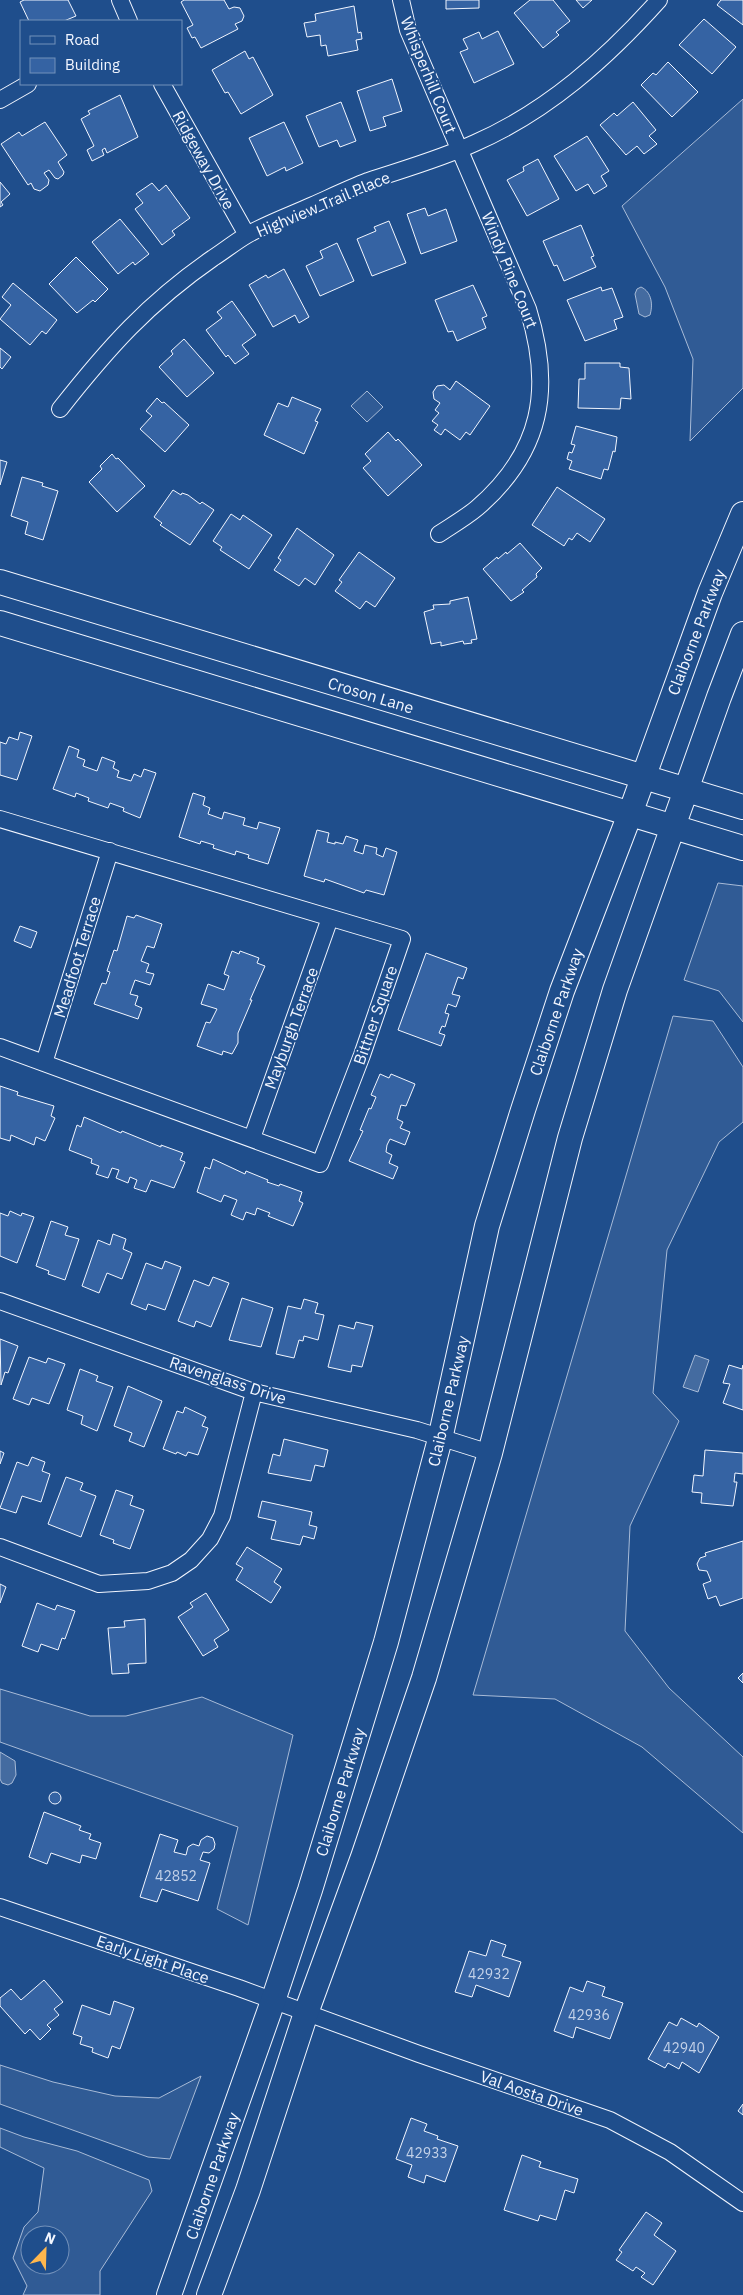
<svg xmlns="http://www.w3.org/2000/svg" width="743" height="2295" font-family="'IBM Plex Sans',sans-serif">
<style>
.built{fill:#305b95;stroke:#a8bbd7;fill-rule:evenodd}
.water{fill:#446ba0;stroke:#a8bbd7}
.building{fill:#3563a3;stroke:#f2f6ff}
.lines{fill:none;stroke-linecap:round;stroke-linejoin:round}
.street-casing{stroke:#f2f6ff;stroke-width:18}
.secondary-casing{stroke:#f2f6ff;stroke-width:26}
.street{stroke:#1f4e8c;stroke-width:16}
.secondary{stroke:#1f4e8c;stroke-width:24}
.labels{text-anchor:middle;stroke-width:4;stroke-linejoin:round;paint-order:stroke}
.number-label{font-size:14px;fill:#c3d1e8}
.street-label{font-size:16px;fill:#f2f6ff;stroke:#1f4e8c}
</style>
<rect width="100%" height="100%" fill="#1f4e8c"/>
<path class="built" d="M743,99v289l-53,53 3,-82 -28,-72 -43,-81z
M367,391l16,16 -16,15 -16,-16z
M718,883l25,3v136l-24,-31 -35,-11z
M673,1016l40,5 30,46v55l-24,20 -52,108 -14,143 26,28 -49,105 -5,105 44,57 74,69v76l-101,-86 -87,-48 -82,-4z
M0,1689l90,27h36l76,-19 91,38 -45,190 -31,-16 21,-82 -238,-85z
M0,2065l53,17 62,14 44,2 42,-22 -31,83 -22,-2 -148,-53z
M0,2128l24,9 53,14 72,29 3,11 -52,80v24h-77l4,-9 -14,-28 11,-31 14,-15 6,-44 -44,-21zM30,2235h30v30h-30z"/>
<path class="water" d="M641,287c11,5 12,18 9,28l-5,2 -6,-3 -4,-20 2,-5z
M695,1355l14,5 -11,32 -15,-5z
M0,1752l15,9 1,14 -4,8 -4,2 -6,-2 -2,-4z"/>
<path class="building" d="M24,0h44l8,16 -12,5h-35l-9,-19z
M184,0h40l5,9 5,-2 6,1 4,8 -2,5 -7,3 3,5 -37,19 -6,-11 -3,1 -5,-10 6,-3 -12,-23z
M446,0h33v8l-33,1z
M530,0h23l17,21 -14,11 3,3 -16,13 -29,-35z
M576,0h16l-9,8z
M721,0h22v25l-26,-20z
M354,6l4,27 3,-1 1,7 -6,1 2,10 -30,6 -2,-11 -5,1 -1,-11 -13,2 -3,-14 12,-2 -1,-7z
M704,19l32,28 -24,27 -33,-29z
M498,31l16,33 -40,19 -14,-31 8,-3 -5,-10 16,-7 3,7z
M245,51l4,8 4,-2 20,38 -32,19 -13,-22 -3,1 -13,-23z
M668,62l30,30 -26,25 -31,-32 12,-12 3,2z
M392,79l10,32 -19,6 3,9 -16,5 -13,-40z
M120,95l18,42 -31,16 -2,-5 -3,2 2,5 -12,6 -5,-11 7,-4 -13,-27 9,-5 -2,-3z
M341,102l15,39 -16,6 -3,-7 -18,7 -13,-31z
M633,102l23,28 -7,6 8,8 -13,10 -7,-8 -11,9 -26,-30 14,-12 3,3z
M45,122l22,33 -9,7 6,10 -1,3 -5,4 -3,-1 -6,-8 -5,3 5,7 -1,5 -8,6 -6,-2 -3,-6 -3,2 -27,-41 18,-12 3,4z
M284,122l19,41 -17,8 -1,-4 -18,9 -18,-38z
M587,136l22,35 -8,5 6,10 -13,8 -6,-10 -12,7 -22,-35z
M538,159l21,40 -32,17 -20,-36 17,-9 -1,-4z
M0,182l10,12 -9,8 2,3 -3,2z
M152,183l7,8 7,-6 24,33 -18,13 3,4 -13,10 -27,-36 8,-6 -7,-9z
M425,208l3,8 18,-7 11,32 -36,13 -14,-40z
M120,219l29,35 -14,11 -2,-3 -15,12 -26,-32z
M389,221l17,42 -34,13 -15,-37 19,-8 -2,-4z
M581,225l13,31 -3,1 5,10 -32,14 -7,-16 -3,1 -11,-25z
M337,243l17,38 -34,15 -14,-30 17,-8 -3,-7z
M76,257l32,32 -13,13 -2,-2 -16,13 -28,-29z
M284,269l25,48 -10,6 -4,-8 -22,12 -24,-42 17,-10 2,3z
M13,283l44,37 -11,14 -4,-3 -12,14 -30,-26 11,-14 -9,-8z
M473,285l14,31 -5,2 4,10 -29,13 -4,-10 -5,1 -13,-32z
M601,287l1,4 10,-3 11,29 -9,3 3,9 -32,12 -18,-41z
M232,301l24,34 -14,10 7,9 -14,10 -7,-9 -2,2 -20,-27 16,-12 -5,-6z
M184,339l30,34 -27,24 -28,-30 14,-13 -2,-3z
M0,348l11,9 -9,12 -2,-2z
M585,363h35v4l9,1 2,31 -10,-1 -1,11 -42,-1 1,-29h6z
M456,381l34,25 -20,29 -4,-3 -6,8 -15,-11 -4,6 -7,-5 4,-5 -6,-4 7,-8 -4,-3 5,-7 -6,-4 -1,-7 4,-6 7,-1 6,5z
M292,397l29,12 -6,12 3,1 -14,32 -40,-19 14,-32 10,4z
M157,398l5,5 2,-1 25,23 -24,27 -25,-23 12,-13 -6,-5z
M576,426l41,11 -2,15 -2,-1 -5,19 -4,-1 -3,10 -32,-10 3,-8 -5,-2 2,-7 3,1 3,-8 -4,-1z
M388,432l8,9 2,-2 24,26 -34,31 -25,-28 8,-7 -6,-7z
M112,454l4,5 2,-1 27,28 -28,26 -28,-30 13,-13 -2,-3z
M0,460l7,2 -7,23z
M22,477l21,6 -1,3 16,5 -15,49 -18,-6 3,-12 -17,-6z
M557,487l48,32 -15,23 -13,-9 -5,7 -3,-2 -5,8 -32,-21z
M173,490l8,5 1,-2 6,2 12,9 2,-2 12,8 -24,35 -30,-20 2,-2 -8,-6z
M231,514l9,6 3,-5 29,20 -23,34 -29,-19 2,-3 -9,-6z
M297,528l37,27 -19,30 -10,-7 -6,8 -25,-16 7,-10 -3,-2z
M520,543l22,25 -6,6 1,3 -15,13 2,2 -13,9 -28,-32 14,-12 1,2 8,-7 1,2z
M359,552l36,26 -20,29 -9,-6 -6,8 -25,-18 7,-9 -3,-2z
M468,597l9,42 -6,1 1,3 -8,1 -1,-3 -22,5v-4l-10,2 -7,-32 10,-3 -1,-4 17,-1v-3z
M20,732l12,4 -15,44 -17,-5v-33l6,2 3,-7 9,3z
M69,746l10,4 -2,7 8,3 -2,6 14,5 5,-14 13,5 -2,6 6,3 -2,6 14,4 3,-7 7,3 3,-8 12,4 -16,45 -17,-7 1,-3 -14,-5 -2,5 -20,-7 1,-3 -13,-5 -1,4 -22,-8z
M193,793l12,4 -2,8 7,3 -2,6 14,5 2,-7 21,6 -2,7 14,4 2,-7 21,6 -12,36 -20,-6 1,-3 -13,-4 -1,4 -22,-7 1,-3 -13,-4 -1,3 -21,-7z
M317,830l12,3 -2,9 8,2v-2l8,2 3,-8 12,4 -4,11 9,3 2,-9 12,3 -1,6 7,3 3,-9 11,4 -13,43 -18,-5 -2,3 -39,-14 -1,3 -20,-6z
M136,915l26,9 -8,24 -7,-2 -6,15 8,3 -3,8 8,2 -4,11 -15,-5 -5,14 8,2 -3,9 7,3 -4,11 -44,-15 8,-21 4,1 4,-12 -3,-1 7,-21 3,1 10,-35 7,2z
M20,926l17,6 -6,16 -17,-7z
M232,951l7,3 1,-3 19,7 -2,5 8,3 -15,34h2l-14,33v10l-6,11 -9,-3 -1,4 -25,-9 9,-24 4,1 7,-14 -16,-5 7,-20 16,6 5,-14 -5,-2z
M426,953l41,15 -4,11 -5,-2 -6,17 8,2 -4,11 -8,-3 -3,9 4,1 -4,13 -3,-1 -3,7 6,2 -4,11 -43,-16z
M380,1074l9,4 2,-4 24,10 -9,22 -5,-1 -4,14 6,3 -3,6 10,4 -5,13 -15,-6 -3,6 -1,7 6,3 -3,8 9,4 -5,12 -44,-18 14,-30 -3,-1 9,-22 2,1 5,-12 -5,-2z
M0,1086l18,6 -1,3 37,11 -3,10 4,2 -10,23 -9,-4 -2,8 -23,-10 -1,6 -10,-3z
M84,1117l37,16 1,-2 39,16v-2l22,8 -3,7 5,2 -11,26 -23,-8 -5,12 -12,-4 3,-8 -7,-3 -2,6 -12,-5 3,-8 -7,-2 -4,10 -12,-4 3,-8 -8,-3 1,-4 -23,-9 8,-25 4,2z
M213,1159l32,15 1,-3 22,9 -1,2 12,4 1,-2 22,8 -3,9 4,2 -10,23 -25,-10 2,-3 -13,-5 -2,7 -9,-3 -3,8 -12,-5 6,-15 -13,-5 -3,7 -24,-10 8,-25 5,2z
M10,1211l11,5 1,-3 12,4 -17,46 -17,-7v-43l8,3z
M51,1221l17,6 -3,8 14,4 -14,41 -17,-6 1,-3 -13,-5z
M113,1234l13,5 -3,10 9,4 -10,26 -15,-6 -8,20 -17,-7 16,-46 12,5z
M165,1261l16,6 -16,43 -17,-6 -2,6 -15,-6 15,-41 16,6z
M213,1277l16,6 -18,44 -15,-6 -2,6 -16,-6 16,-41 15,6z
M242,1298l31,10 -12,39 -32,-7z
M304,1299l14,4 -3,10 9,2 -6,25 -14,-4 -1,5 -4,-1 -5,18 -18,-4 12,-48 13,3z
M356,1322l17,4 -11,41 -10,-2 -1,7 -23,-5 11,-42 15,4z
M0,1339l18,7 -10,27 -3,-1 -4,13z
M29,1357l17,6 2,-5 17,6 -16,40 -17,-6 -3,7 -16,-6z
M729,1365l13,4 1,-4v45l-20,-7 7,-19 -7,-1z
M80,1369l18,7 -2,5 17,6 -16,44 -16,-7 2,-8 -16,-6z
M128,1386l34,15 -18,46 -15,-6 3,-8 -18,-7z
M185,1407l21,10 -4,9 6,2 -10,27 -10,-3 -2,4 -9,-4 -1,2 -13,-5 14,-38 6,2z
M284,1439l44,11 -4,17 -9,-2 -4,16 -43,-8 5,-19 7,2z
M705,1450l38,3v21l-8,-1 -1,9h3l-4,24 -32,-3 1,-10 -10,-1 2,-17 9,1z
M0,1451l4,2 -4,11z
M32,1457l13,5 -3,9 8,3 -9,28 -19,-6 -6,17 -16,-5 17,-46 11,4z
M66,1477l17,6 -3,7 16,6 -15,41 -33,-13z
M116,1490l17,6 -3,9 14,5 -14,39 -17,-6 1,-3 -14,-5z
M262,1501l50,11 -3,13 8,2 -3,12 -11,-3 -3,9 -29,-6 5,-18 -18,-4z
M743,1541v57l-23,8 -4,-10 -8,3 -5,-15 8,-3 -4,-10 -8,-1 -2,-6 3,-6 6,-2 -1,-3z
M247,1547l35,22 -8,13 7,5 -10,16 -35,-23 7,-12 -7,-4z
M0,1584l6,3 -6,16z
M206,1593l23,37 -15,10 4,7 -15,9 -25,-39 15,-10 -3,-4z
M37,1603l18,7 2,-5 18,6 -10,28 -3,-1 -4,12 -17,-6 -3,8 -16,-6z
M145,1619l1,44 -18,1 1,9 -17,1 -4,-46 17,-1 -1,-6z
M743,1673v10l-5,-5z
M49 1798a6 6 0 1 1 12 0a6 6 0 1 1-12 0Z
M44,1812l37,14 -2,4 12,4 -2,5 12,4 -5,16 -14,-4 -2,8 -29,-10 -4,11 -18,-7z
M160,1834l18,6 -4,12 12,3 2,-8 5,-3 6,2 2,-6 6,-4 6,2 2,6 -1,5 -5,4 -6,-1 -3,8 10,3 -12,38 -36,-12 -5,13 -17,-5z
M491,1940l15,5 -4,11 19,6 -12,35 -33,-12 -4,12 -17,-5 14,-41 17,5z
M44,1980l19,22 -9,7 5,6 -12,10 4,4 -11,11 -10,-11 -5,5 -25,-28v-8l11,-9 10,11z
M587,1981l18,6 -3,9 21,7 -13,36 -34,-12 -3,11 -19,-7 16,-44 13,5z
M114,2001l20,7 -14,41 -8,-3 -4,12 -16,-6 1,-4 -13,-4 2,-7 -9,-3 9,-29 28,10z
M681,2018l16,9 2,-4 20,14 -20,36 -17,-11 -3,7 -11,-6 -3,5 -17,-9 21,-37 8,4z
M743,2104v11l-5,-4z
M411,2118l16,6 -3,7 14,5 -1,3 21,7 -13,36 -19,-7 -2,8 -16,-6 4,-12 -16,-6z
M522,2155l19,7 -2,5 39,12 -4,14 -9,-3 -9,30 -16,-5 -2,6 -34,-11z
M646,2212l16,11 -8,12 22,16 -23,34 -12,-8 4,-4 -9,-6 -3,4 -17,-11 6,-8 -3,-2z"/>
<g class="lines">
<g class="street-casing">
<path id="street" d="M120,0l9,21
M401,0l7,30 120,279c25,80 14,143 -51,199 -12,10 -26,18 -38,26
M162,84l85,151
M0,100l28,-16
M60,409c48,-61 88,-106 153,-151 11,-7 22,-16 34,-23 21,-12 44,-20 66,-30 18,-8 37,-17 55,-24 36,-12 72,-22 107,-38 73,-32 132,-85 184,-143
M0,819l402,120 -40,116 -42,109 -320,-117
M44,1063l66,-212
M252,1138l78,-220
M0,1301l254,91 163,38 73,23
M0,1547l99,37 49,-3 24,-8 19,-13 19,-21 12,-23 32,-124
M0,1907l239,81 180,66 191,66 60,32 73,51"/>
</g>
<g class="secondary-casing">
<path id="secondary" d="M0,582l743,225
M0,623l743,225
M169,2295l104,-294 37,-111 76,-248 54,-203 47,-213 36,-116 39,-119 68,-177 80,-221 33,-79
M209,2295l39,-105 58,-177 57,-156 61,-179 66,-225 80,-315 45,-148 104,-293 24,-63"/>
</g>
<use href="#street" class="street"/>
<use href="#secondary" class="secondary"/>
</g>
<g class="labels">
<g class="number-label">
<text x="176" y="1881">42852</text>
<text x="489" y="1979">42932</text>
<text x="589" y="2020">42936</text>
<text x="684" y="2053">42940</text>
<text x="427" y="2158">42933</text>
</g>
<g class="street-label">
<text transform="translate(429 75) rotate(68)" y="6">Whisperhill Court</text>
<text transform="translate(204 160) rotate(61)" y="6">Ridgeway Drive</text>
<text transform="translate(323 204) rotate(-23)" y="6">Highview Trail Place</text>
<text transform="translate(510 270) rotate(68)" y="6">Windy Pine Court</text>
<text transform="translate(696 632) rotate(-69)" y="6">Claiborne Parkway</text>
<text transform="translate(371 695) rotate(17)" y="6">Croson Lane</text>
<text transform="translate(77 957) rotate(-73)" y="6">Meadfoot Terrace</text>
<text transform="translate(556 1012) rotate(-71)" y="6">Claiborne Parkway</text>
<text transform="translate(375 1015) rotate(-71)" y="6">Bittner Square</text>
<text transform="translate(291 1028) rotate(-70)" y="6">Mayburgh Terrace</text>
<text transform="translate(228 1380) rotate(18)" y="6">Ravenglass Drive</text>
<text transform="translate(448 1401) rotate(-77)" y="6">Claiborne Parkway</text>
<text transform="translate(340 1792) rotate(-73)" y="6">Claiborne Parkway</text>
<text transform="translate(153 1959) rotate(19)" y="6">Early Light Place</text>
<text transform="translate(532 2093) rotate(19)" y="6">Val Aosta Drive</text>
<text transform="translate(212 2176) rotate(-71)" y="6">Claiborne Parkway</text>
</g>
</g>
<rect x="20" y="20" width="162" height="65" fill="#1f4e8c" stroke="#7391ba"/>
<rect x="30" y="36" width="25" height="8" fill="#1f4e8c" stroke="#7391ba"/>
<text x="65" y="45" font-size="15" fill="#f2f6ff">Road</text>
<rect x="30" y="58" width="25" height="15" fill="#3563a3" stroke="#7391ba"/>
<text x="65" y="70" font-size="15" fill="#f2f6ff">Building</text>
<g transform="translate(45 2250) rotate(23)"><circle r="24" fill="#1f4e8c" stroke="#7391ba"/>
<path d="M0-4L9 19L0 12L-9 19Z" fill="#ffb74d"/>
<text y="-8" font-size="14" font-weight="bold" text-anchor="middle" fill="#f2f6ff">N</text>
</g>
</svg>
